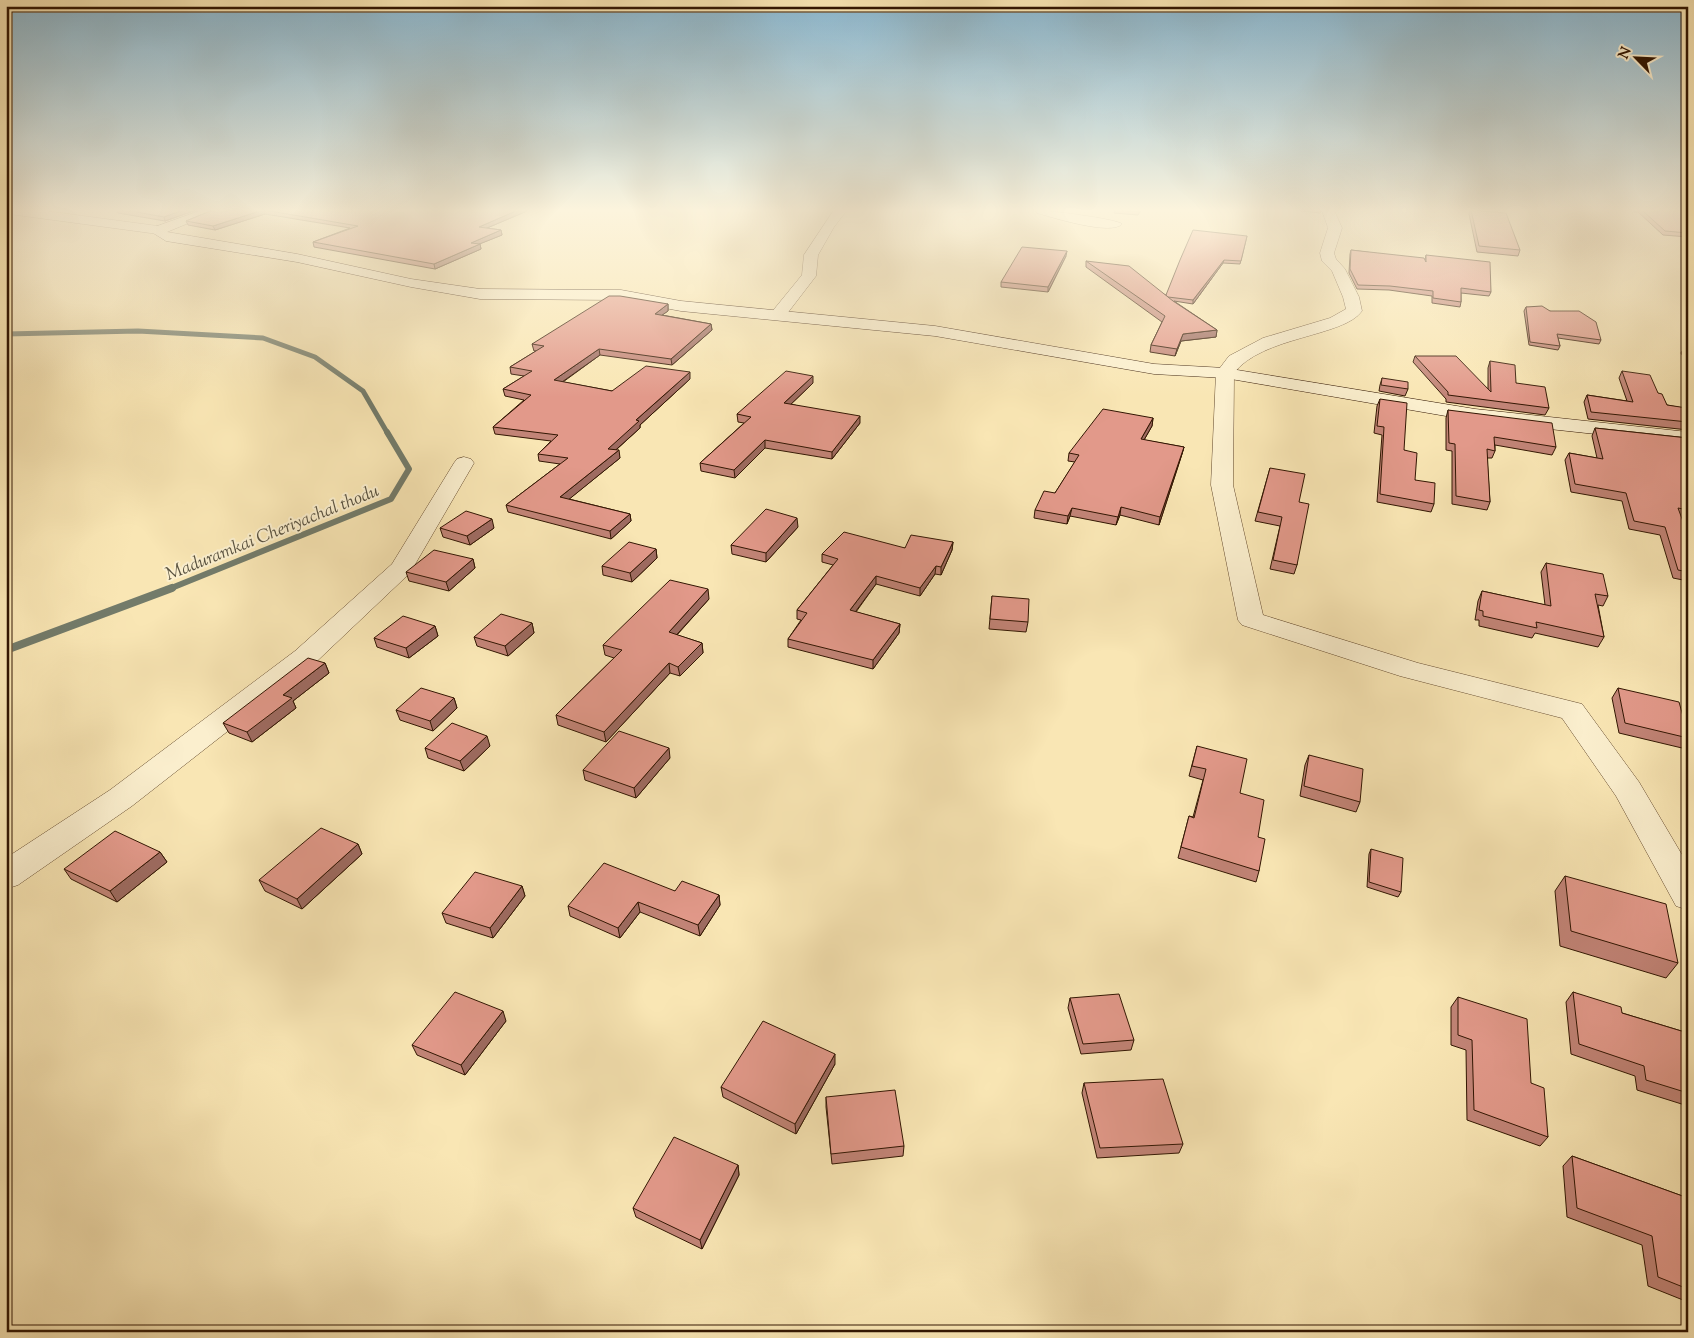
<svg xmlns="http://www.w3.org/2000/svg" width="1694" height="1338" font-family="'Sorts Mill Goudy',serif">
<style>
.lines{fill:none;stroke-linecap:round;stroke-linejoin:round}
.stream-far2{stroke:#737b6a;stroke-width:5}
.stream-far1{stroke:#737b6a;stroke-width:6}
.stream{stroke:#737b6a;stroke-width:8}
.minor-casing{stroke:#644a2e;stroke-width:1}
.secondary-casing{stroke:#321602;stroke-width:1}
.minor{fill:#fbefce;fill-rule:evenodd}
.secondary{fill:#fbefce;fill-rule:evenodd}
.wall{fill:#c28477;stroke:#321602}
.shaded-wall{fill:#9e6b61;stroke:#321602}
.building{fill:#e2998a;stroke:#321602}
.labels{text-anchor:middle;stroke-width:4;stroke-linejoin:round;paint-order:stroke}
.far-water-label{font-size:18px;font-style:italic;fill:#58513f;stroke:#fbefce}
</style>
<rect width="100%" height="100%" fill="#f9e6b4"/>
<filter id="stains"><feTurbulence type="fractalNoise" baseFrequency=".004" numOctaves="4"/><feColorMatrix values="0 0 0 0 .2 0 0 0 0 .09 0 0 0 0 .02 0 0 0 .5 -.17"/></filter>
<radialGradient id="worn" r=".72"><stop offset=".6" stop-color="#630" stop-opacity="0"/><stop offset="1" stop-color="#630" stop-opacity=".3"/></radialGradient>
<g class="lines">
<path class="stream-far2" d="M6,334l132,-3 125,7 52,19 48,34 25,43"/>
<path class="stream-far1" d="M169,589l222,-90 18,-30 -22,-37"/>
<path class="stream" d="M6,650l166,-62"/>
<g class="minor-casing">
<path id="minor" d="M6,210h32l120,16 7,4 -7,4 -149,-20 -3,-1z
M834,210h13l-13,17 -16,28 -2,21 -33,43h-12l-2,-3 2,-3 31,-38 2,-20z
M1035,210c11,0 82,9 87,14 -11,12 -71,-7 -85,-11z
M1322,210h12l8,18 -8,25 2,6 9,10 14,28 3,14c-18,26 -100,25 -128,62l-1,112 30,130 155,48 164,41 57,78 49,83v45l-12,-4 -60,-110 -54,-78 -162,-42 -158,-51 -4,-5 -27,-135 5,-112 13,-17 34,-18 67,-20 16,-9 -3,-12 -11,-26 -10,-10 -2,-8 8,-25z
M464,457l7,2 3,4 -64,110 -95,90 -183,143 -114,79 -12,4v-31l104,-68 185,-139 97,-87 62,-101 3,-4z"/>
</g>
<g class="secondary-casing">
<path id="secondary" d="M202,210h18l-53,22 130,22 114,25 69,10 141,1 60,11 254,25 219,38 71,4 250,41 213,23v12l-213,-23 -250,-43 -71,-4 -219,-38 -254,-25 -60,-11 -141,-1 -69,-12 -114,-25 -131,-21 -16,-10 2,-3z"/>
</g>
<use href="#minor" class="minor"/>
<use href="#secondary" class="secondary"/>
</g>
<path class="wall" d="M117,210h79l-31,11 -47,-8z
M213,210l314,1 -40,17 14,2 1,5 -23,9h1l1,5 -46,20 -121,-22 -1,-5 37,-14 -85,-14 -50,16 -27,-5 -2,-4z
M1115,210h26l-3,5 -24,-2z
M1294,210h27l-1,3z
M1470,210h8l42,40 -2,6 -41,-4 -8,-38z
M1633,210h55v27l-25,-2 -25,-23h-4z
M1247,236l-7,28 -17,-1 -30,41 -19,-3 43,29 -1,7 -35,4 -6,15 -25,-4 1,-7 11,-23 -76,-55v-6l80,34z
M1351,250l74,10 1,-5 65,37 -2,4 -28,-3v9l-1,5 -28,-4v-7l-43,-6 -32,-1 -8,-16 1,-19z
M1066,256l-18,36 -47,-5v-5z
M668,304v7l-6,4 49,9 1,6 -40,35 -72,-10 -37,27 49,9 78,-12 -50,46v3l-24,22 4,8 -51,41 61,15 1,7 -20,18 -103,-27 -2,-7 54,-41 -21,-3 -1,-7 13,-13 -56,-7 -2,-7 31,-27 -19,-4 -2,-7 21,-13 -13,-2 -1,-7 26,-16h-2l-2,-7z
M1526,307l24,4 51,29 -2,4 -41,-6 2,8 -2,4 -29,-5 -5,-34z
M1685,346h3v19l-7,-12z
M1415,356l73,33v-21l2,-7 26,22 33,25 -4,7 -99,-13v-3l-33,-37z
M1622,371l36,22 9,12 21,4v21l-100,-11 -4,-17 3,-7 40,6 -8,-23z
M1382,378l26,11 -3,7 -26,-5 1,-6z
M813,383l-22,21 69,19 -28,36 -67,-11 -30,30 -34,-7 -1,-8 44,-40 -6,-1 -1,-8z
M1380,399l24,51 11,30 19,24 -3,8 -54,-10 5,-67 -8,-2 3,-27z
M1448,410l108,37 -4,8 -57,-10v6l-3,7h-5l3,44 -3,8 -35,-6v-53l-6,-1v-32z
M1153,418l-1,8 -8,14 40,7 -2,7 -23,71 -39,-10 -4,10 -46,-9 -3,8 -33,-6 1,-8 20,-17 20,-31 -7,-1 1,-8z
M1595,428l93,10v80l-6,-1 6,18v46l-15,-3 -13,-43 -31,-6 -7,-28 -51,-9 -6,-32 4,-7 28,5 -5,-22z
M1270,468l29,34 -2,63 -3,9 -24,-5 10,-43 -25,-5z
M798,527l-32,35 -34,-8 -1,-9z
M440,528h54l-24,17 -27,-8z
M953,542l-1,8 -11,25 -6,-1 -15,22 -44,-12 -20,28 44,12 -1,9 -26,36 -85,-22v-8l13,-19 -4,-1v-9l36,-45 -11,-3v-8l83,-6z
M656,549l1,9 -25,24 -29,-7 -1,-9z
M473,559l2,9 -26,23 -40,-10 -3,-9z
M1546,563l62,33 -5,10 -5,-1 6,32 -6,10 -63,-14 -3,5 -53,-12v-6h-4l3,-19 4,-10 63,14 -4,-33z
M992,596l36,26 -2,10 -37,-3z
M709,599l-32,36 25,8 1,10 -23,23 -10,-3 -64,69 -48,-17 -2,-10 58,-57 -9,-3 -2,-10z
M532,623l2,10 -26,23 -31,-10 -3,-9z
M435,626l3,10 -29,22 -32,-11 -3,-9z
M325,663l4,10 -36,28 3,7 -44,34 -23,-9 -6,-10z
M1618,688l70,46v6l-6,8 -63,-15 -7,-35z
M454,698l3,10 -24,23 -33,-11 -4,-10z
M490,746l-26,25 -36,-13 -3,-10z
M1197,746l43,47 18,44 1,34 -3,11 -78,-24 11,-42 4,1 10,-37 -14,-4z
M1309,755l51,47 -4,10 -56,-16 5,-31z
M670,758l-34,40 -51,-18 -2,-10z
M358,844l4,10 -60,55 -37,-18 -6,-11z
M1371,849l30,43 -3,5 -31,-10 2,-33z
M160,852l7,10 -50,40 -46,-23 -7,-10z
M1565,876l113,87 -12,15 -106,-32 -5,-55z
M522,886l3,10 -32,42 -47,-15 -4,-10z
M675,891l44,4 1,10 -20,31 -60,-24 -20,26 -50,-22 -2,-10z
M1573,992l49,21 66,20v73l-51,-16 -2,-14 -64,-22 -5,-52z
M1458,997l73,86 17,54 -8,9 -73,-26 -1,-70 -15,-5v-38z
M1070,998l64,42 -3,10 -50,4 -13,-46z
M506,1021l-41,54 -48,-20 -5,-10z
M835,1064l-39,70 -73,-37 -2,-10z
M1084,1083l99,61 -4,9 -82,5 -15,-65z
M826,1097l78,49 -1,10 -71,8 -6,-57z
M1572,1156l116,42v104l-40,-16 -6,-41 -75,-28 -4,-51z
M738,1165l1,10 -37,74 -66,-32 -3,-9z"/>
<path class="shaded-wall" d="M183,210h13l-31,11 -1,-4z
M263,210l2,4 -50,16 -2,-4z
M518,210h9v1l-47,20 -1,-4z
M501,230l1,5 -30,12 -1,-4z
M480,244l1,5 -46,20 -1,-5z
M1067,251l-1,5 -18,36v-5z
M1224,260l-1,3 -30,41v-4z
M668,304v7l-13,9v-6z
M711,324l1,6 -40,35 -1,-6z
M1217,330l-1,7 -35,4 -6,15 2,-7 6,-15z
M599,349l1,6 -45,32 -1,-7z
M690,372v7l-50,46v3l-31,28 -1,-7 28,-29z
M813,376v7l-28,27 -1,-7z
M860,416v7l-28,36v-7z
M1153,418l-1,8 -12,21 1,-8z
M765,440v8l-30,30 -1,-8z
M1184,447l-2,7 -23,71 1,-8z
M619,450l1,8 -58,47 -2,-8z
M1121,507l-1,8 -4,10 2,-8z
M1072,508l-2,8 -3,8 1,-8z
M630,514l1,7 -20,18 -1,-8z
M797,518l1,9 -32,35v-9z
M492,519l2,9 -24,17 -3,-9z
M953,542l-1,8 -11,25v-8z
M656,549l1,9 -25,24 -2,-9z
M473,559l2,9 -26,23 -3,-9z
M936,566l-1,8 -15,22v-8z
M876,576v8l-26,35v-9z
M708,589l1,10 -39,43 -1,-10z
M532,623l2,10 -26,23 -3,-10z
M900,624l-1,9 -26,36v-9z
M435,626l3,10 -29,22 -3,-10z
M702,643l1,10 -23,23 -2,-9z
M325,663l4,10 -36,28 3,7 -44,34 -5,-10 36,-37z
M669,663l1,10 -64,69 -2,-10z
M454,698l3,10 -24,23 -3,-10z
M487,736l3,10 -26,25 -4,-10z
M669,748l1,10 -34,40 -2,-10z
M358,844l4,10 -60,55 -5,-10z
M160,852l7,10 -50,40 -7,-11z
M522,886l3,10 -32,42 -3,-10z
M719,895l1,10 -20,31 -2,-11z
M638,902l2,10 -20,26 -2,-10z
M503,1011l3,10 -41,54 -4,-10z
M835,1054v10l-39,70 -1,-10z
M738,1165l1,10 -37,74 -2,-9z"/>
<path class="building" d="M125,210h58l-19,7z
M213,210h50l-50,16 -27,-5z
M264,210h254l-39,17 22,3 -30,13 9,1 -46,20 -121,-22 45,-16z
M1120,210h20l-1,2z
M1471,210l35,3 14,37 -41,-4z
M1642,210h46v23l-23,-2z
M1193,230l54,6 -6,25 -17,-1 -31,40 -25,-3 -2,-2 14,-35z
M1022,247l45,4 -19,36 -47,-5z
M1351,250l73,8 2,4v-7l64,7 1,30 -30,-4v14l-28,-4v-7l-43,-5 -32,-1 -8,-16z
M1086,261l43,5 44,35 44,29 -34,4 -6,15 -26,-4 14,-29z
M609,296h11l48,8 -13,10 56,10 -40,35 -72,-10 -45,31 58,11 34,-25 44,6 -54,48 3,1 -31,28 11,1 -59,47 70,17 -20,17 -104,-26 62,-47 -30,-4 20,-19 -65,-8 38,-32 -28,-6 29,-18 -22,-4 34,-21 -12,-2z
M1542,306l8,5h29l17,11 5,18 -44,-6 3,12 -30,-4 -4,-35z
M1415,356h41l35,36 -1,-31 25,4 1,18 29,4 4,21 -101,-13v-3z
M786,371l27,5 -29,27 76,13 -28,36 -67,-12 -31,30 -34,-7 51,-46 -14,-3z
M1622,371l28,4 8,18 4,1 5,11 20,3 1,14 -97,-10 -4,-17 46,7z
M1382,378l26,4v7l-27,-4z
M1380,399l27,4 -3,47 13,3 -2,27 20,3 -1,21 -54,-10 4,-67 -7,-1z
M1103,409l50,9 -12,21 43,8 -24,70 -39,-10 -3,10 -46,-9 -4,8 -33,-6 9,-19 11,2 24,-38 -10,-2z
M1448,410l104,13 4,24 -62,-10 1,14 -8,-2 3,53 -34,-6 -1,-52 -6,-1z
M1595,428l93,10v72l-10,-2 10,27v37l-10,-2 -13,-43 -31,-6 -8,-28 -51,-9 -6,-31 34,6z
M1270,468l35,6 -6,28 10,2 -12,61 -24,-5 9,-43 -24,-5z
M766,509l31,9 -31,35 -35,-8z
M466,511l26,8 -25,17 -27,-8z
M844,532l61,16 6,-13 42,7 -12,25 -5,-1 -16,22 -44,-12 -26,34 50,14 -27,36 -85,-21 19,-26 -10,-3 41,-51 -16,-5z
M629,542l27,7 -26,24 -28,-7z
M434,550l39,9 -27,23 -40,-10z
M1546,563l57,11 5,22 -13,-2 9,43 -68,-15 1,6 -54,-12v-5l-4,-1 3,-19 69,15z
M670,580l38,9 -39,43 33,11 -24,24 -9,-4 -65,69 -48,-17 66,-65 -19,-5z
M992,596l37,3 -1,23 -38,-3z
M501,614l31,9 -27,23 -31,-9z
M403,616l32,10 -29,22 -32,-10z
M308,658l17,5 -42,32 9,3 -45,34 -24,-9z
M421,688l33,10 -24,23 -34,-11z
M1618,688l61,14 9,32v4l-63,-15z
M452,723l35,13 -27,25 -35,-13z
M619,731l50,17 -35,40 -51,-18z
M1197,746l50,13 -7,34 24,7 -6,37 7,2 -6,32 -78,-24 8,-31 5,2 12,-49 -14,-3z
M1309,755l54,14 -3,33 -56,-16z
M321,828l37,16 -61,55 -38,-19z
M115,831l45,21 -50,39 -46,-22z
M1371,849l32,9 -2,34 -32,-10z
M604,863l71,28 7,-10 37,14 -21,30 -60,-23 -20,26 -50,-22z
M475,872l47,14 -32,42 -48,-15z
M1565,876l101,28 12,59 -107,-32z
M455,992l48,19 -42,54 -49,-20z
M1573,992l48,15 1,6 66,20v60l-42,-13 -2,-14 -65,-22z
M1119,994l15,46 -51,4 -13,-46z
M1458,997l69,22 4,64 13,5 4,49 -74,-27 -2,-70 -14,-5z
M763,1021l72,33 -40,70 -74,-37z
M1163,1079l20,65 -83,4 -16,-65z
M895,1090l9,56 -73,8 -5,-57z
M674,1137l64,28 -38,75 -67,-32z
M1572,1156l116,42v91l-30,-12 -6,-41 -75,-28z"/>
<linearGradient id="sky" x2="0" y2="1"><stop stop-color="#8ab8d1"/><stop offset="0.53" stop-color="#fcf4dd"/><stop offset="1" stop-color="#fcf4dd" stop-opacity="0"/></linearGradient>
<rect width="1694" height="397" fill="url(#sky)"/>
<g class="labels">
<g class="far-water-label">
<text transform="translate(272 532) rotate(-22)" y="6">Maduramkai Cheriyachal thodu</text>
</g>
</g>
<rect width="1694" height="1338" fill="none" stroke="#f9e6b4" stroke-width="25"/>
<rect x="8" y="8" width="1679" height="1323" fill="none" stroke="#321602" stroke-width="2.5"/>
<rect x="12" y="12" width="1669" height="1313" fill="none" stroke="#321602"/>
<g transform="translate(1636 58) rotate(294)" stroke="#fbefce" stroke-width="4" paint-order="stroke">
<path d="M0-4L9 19L0 12L-9 19Z" fill="#321602"/>
<text y="-8" font-size="14" font-weight="bold" text-anchor="middle" fill="#321602">N</text>
</g>
<rect width="100%" height="100%" filter="url(#stains)"/>
<rect width="100%" height="100%" fill="url(#worn)"/>
</svg>
